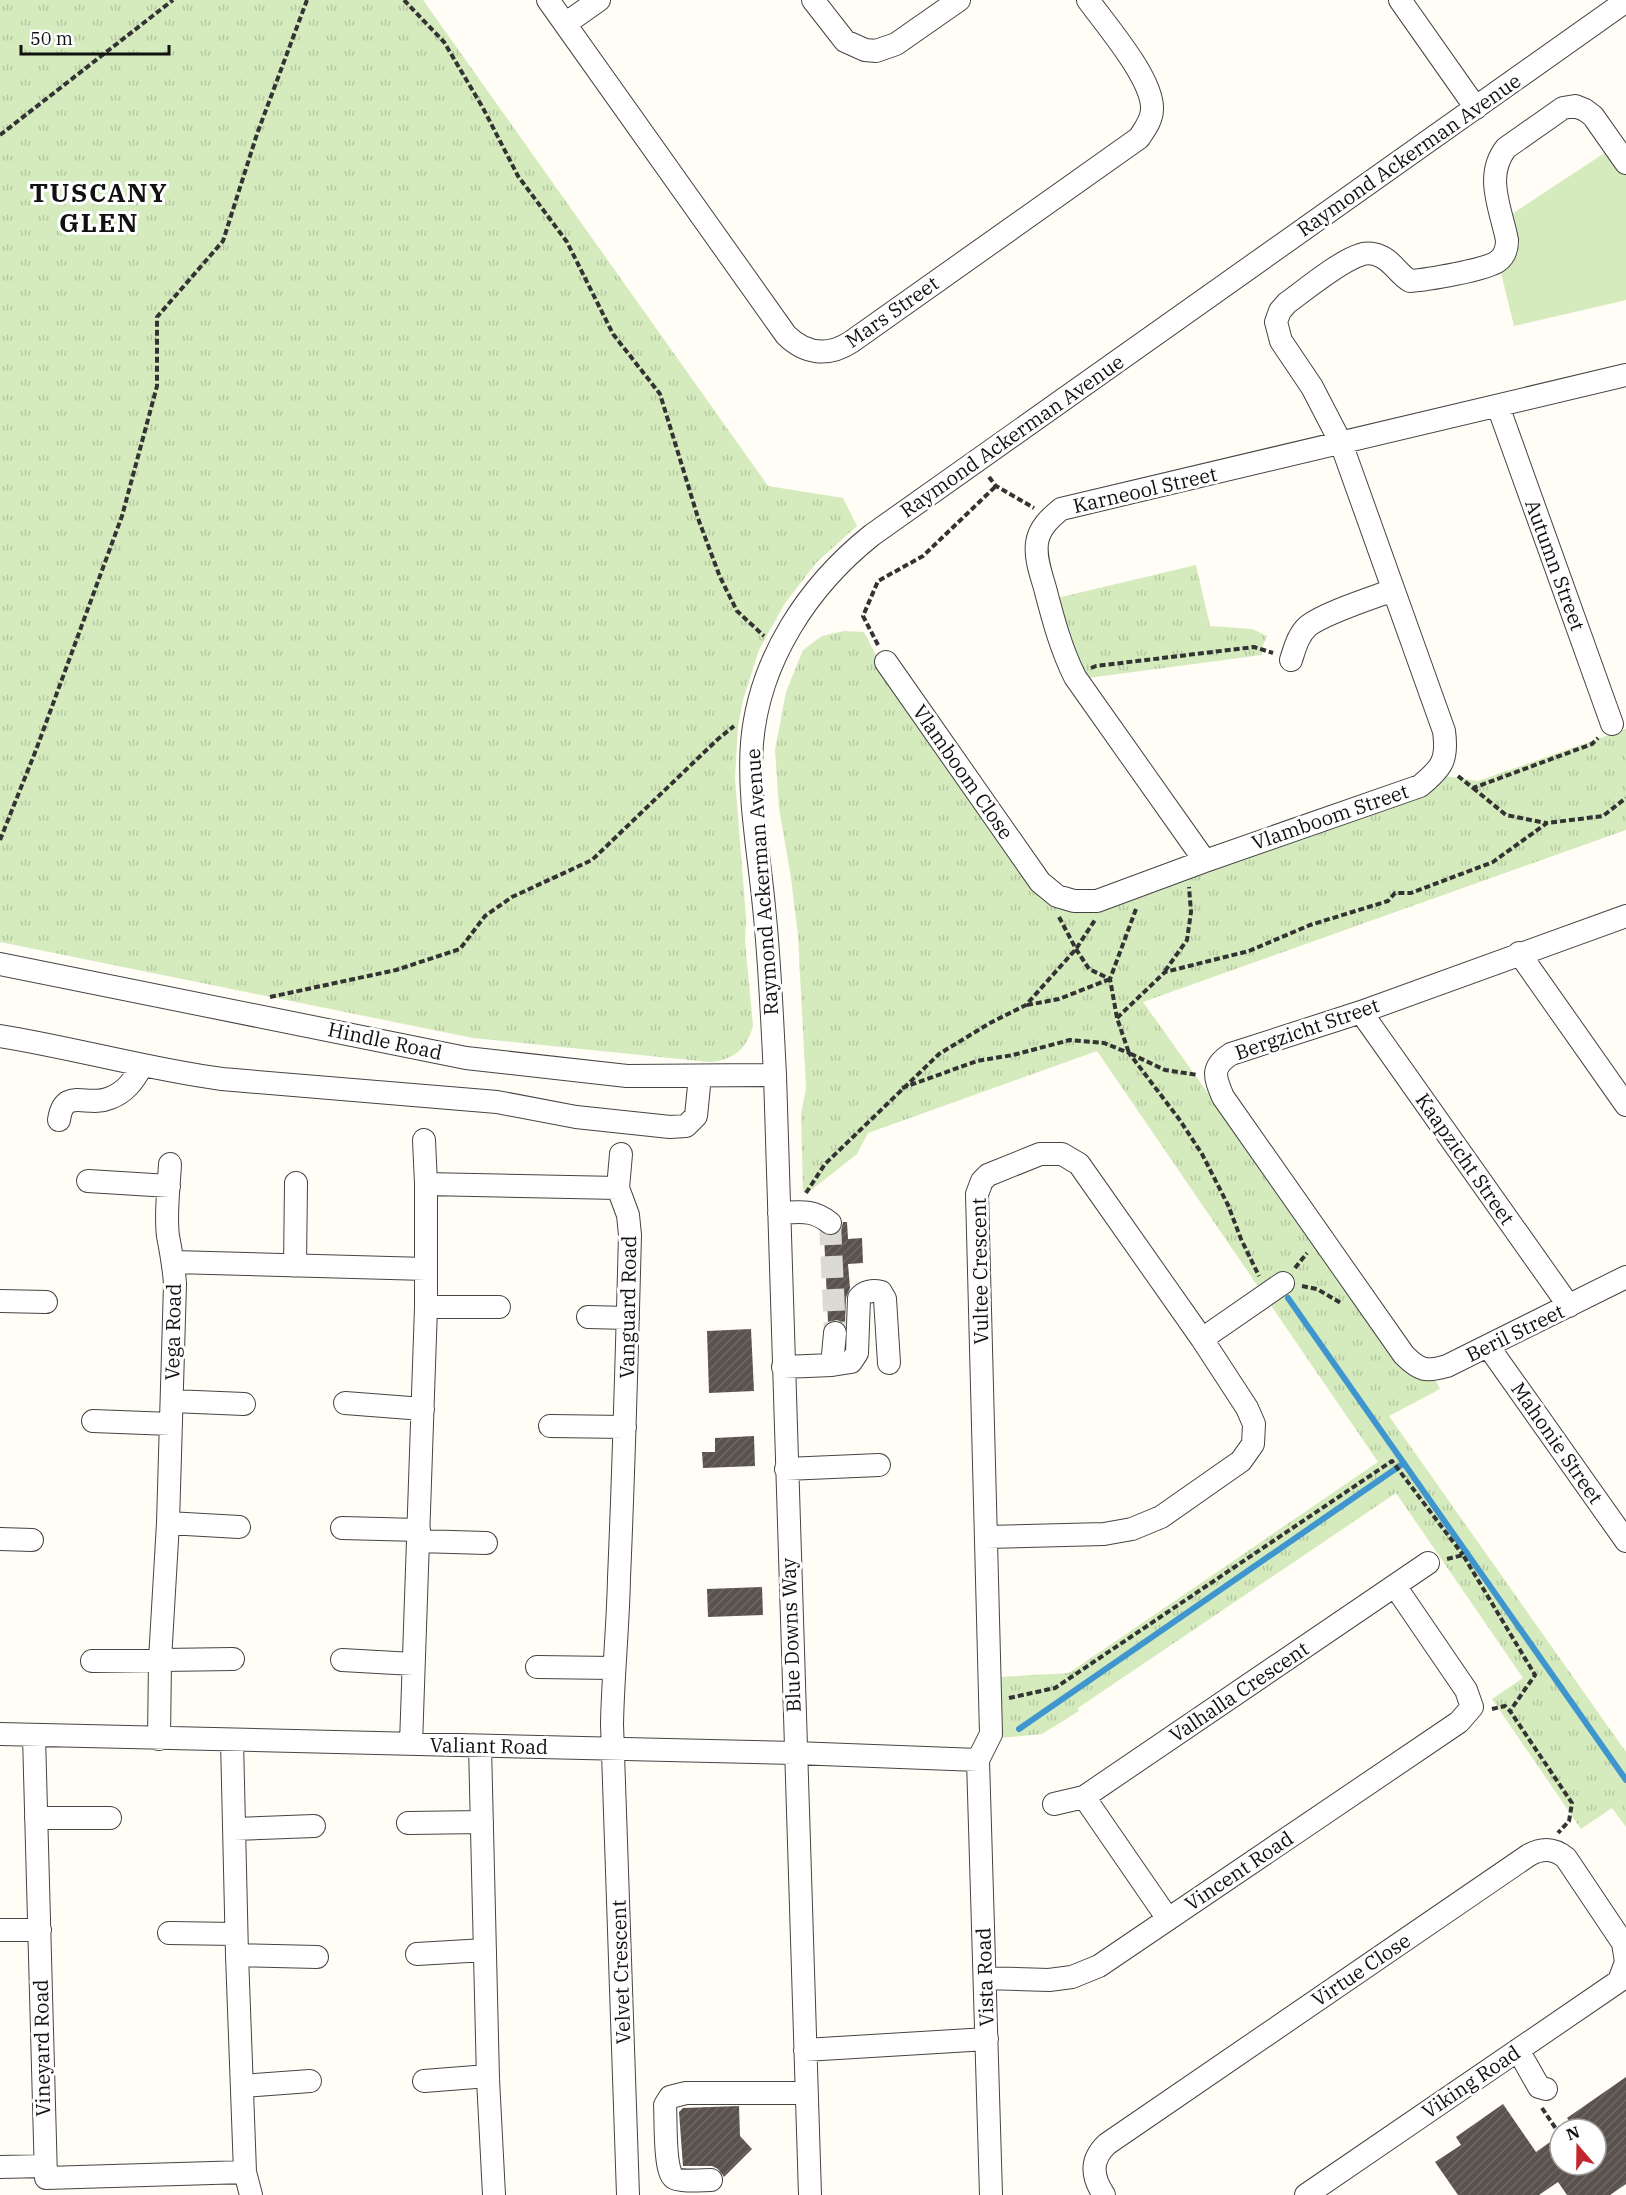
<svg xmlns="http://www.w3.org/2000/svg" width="1626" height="2195" font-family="'IBM Plex Serif',serif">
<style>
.grass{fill:url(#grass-tufts)}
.park{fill:#d5ebbd}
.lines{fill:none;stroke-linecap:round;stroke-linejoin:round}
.stream{stroke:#3f96cf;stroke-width:6}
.building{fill:url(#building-hatch)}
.minor-tunnel{stroke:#dbdad3;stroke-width:22;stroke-dasharray:22 11;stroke-linecap:butt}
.minor-casing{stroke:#444;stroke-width:24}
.path{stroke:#333;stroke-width:4;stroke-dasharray:6 3;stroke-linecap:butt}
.minor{stroke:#fff;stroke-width:22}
.labels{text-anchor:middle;stroke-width:6;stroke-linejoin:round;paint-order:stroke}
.street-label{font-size:20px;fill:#111;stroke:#fff}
.district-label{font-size:26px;font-weight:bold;letter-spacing:1.5px;fill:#111;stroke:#fff}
</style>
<defs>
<pattern id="grass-tufts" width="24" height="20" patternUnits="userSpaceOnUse" patternTransform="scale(1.5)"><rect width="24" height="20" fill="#d5ebbd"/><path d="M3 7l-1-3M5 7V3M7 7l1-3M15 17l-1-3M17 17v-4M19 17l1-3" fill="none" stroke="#b6c8a1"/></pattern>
<pattern id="building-hatch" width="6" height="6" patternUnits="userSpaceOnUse" patternTransform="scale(1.5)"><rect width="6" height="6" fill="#5a524d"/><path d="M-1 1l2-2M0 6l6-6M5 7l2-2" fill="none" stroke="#6d6662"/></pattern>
</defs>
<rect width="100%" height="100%" fill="#fffdf5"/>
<path class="grass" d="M0,0h423l345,486 75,12 14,28 -40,36 -32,41 -26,47 -16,50 -5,26 -3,52 11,139 -1,24 8,84c-5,23 -20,36 -44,37l-236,-24 -473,-96z
M1196,565l14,61 42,3 15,7 -4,9 -1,10 -174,23 -11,-16 -20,-64z
M844,631l20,1 18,35 173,236 391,-127 32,5 148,-52v101l-483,172 262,368 14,10 17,1 4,8 -51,27 237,336v75l-14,-19 -31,21 -89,-130 31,-21 -127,-185 -318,215 1,3 -37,23 -41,4 -1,-61 69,-4 309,-211 -281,-411 -229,82 -11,21 -47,37 -7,1 -2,-78 5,-26 -8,-152 -7,-58 -12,-70 -4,-58 11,-58 17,-42 19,-14z"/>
<path class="park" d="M1609,150l17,25v125l-112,26 -14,-57 9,-53z"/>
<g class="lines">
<path class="stream" d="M1288,1298l338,482
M1019,1729l385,-266"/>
</g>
<path class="building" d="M843,1222h4l1,17 14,-1 1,25 -15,1 2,24 -4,10 -1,26 -8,-4 -9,2 -4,-87 5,1 7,-1 5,-5z
M751,1329l3,62 -45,2 -2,-62z
M754,1436l1,30 -52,2 -1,-16h13v-14z
M762,1587l1,28 -55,2 -1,-28z
M1626,2077v107l-16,11h-43l-9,-13 -19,13h-81l-23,-33 26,-17 -5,-8 47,-33 33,48 24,-17v30h36v-36h-21l-8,-11z
M739,2106l1,30 12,13 -28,28 -6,-8 -6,-3h-29l-4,-54 4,-4z"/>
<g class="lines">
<path class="minor-tunnel" d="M830,1223l5,110"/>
<g class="minor-casing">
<path id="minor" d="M548,0l238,335c19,19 42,22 65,7l288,-204c6,-9 13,-18 13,-29 1,-30 -46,-84 -64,-109
M813,0l32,41 20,9 11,1 20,-7 63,-44
M1400,0l76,108
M565,24l34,-24
M1498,406l114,318
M1291,660c4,-12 7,-25 17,-34 16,-13 64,-28 85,-36
M886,662l154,220 17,14 17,5h23l108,-40 215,-75c22,-18 28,-26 24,-55l-103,-288 -29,-56 -31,-46 -5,-19 4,-11 7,-8c18,-13 53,-42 73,-48 7,-3 16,-1 22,2 11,5 17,18 28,24 15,-1 77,-11 88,-20 7,-5 9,-12 9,-21 -6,-31 -23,-64 -1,-92l57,-40 12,-2 10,4 8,6 33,47
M1205,861l-130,-184c-14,-28 -22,-58 -30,-89 -4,-14 -10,-30 -8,-45 2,-15 13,-25 24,-34l565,-134
M1626,916l-265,96 -130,42c-20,13 -17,22 -8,43l181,258c16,16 22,17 43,11l179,-89
M1519,953l107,152
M0,964l466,94 161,18 148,-1
M1361,1012l208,294
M0,1036c75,12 147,33 222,43l275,23 79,15 94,10 16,-1 10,-10 4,-40
M59,1120c5,-34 28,-12 51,-22 16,-6 24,-18 32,-32
M621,1154l-3,34 10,27 2,20c-3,114 -6,229 -11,343 -1,49 -6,97 -7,146l16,471
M88,1181l81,5
M426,1184l192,4
M779,1213c21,-1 34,-4 51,10
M174,1262l252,7
M295,1266l1,-83
M0,1301l46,1
M426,1307h73
M588,1317l40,1
M1202,1339l81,-56
M1488,1346l138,195
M832,1365l3,-32
M783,1367l49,-2 19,-3 6,-9 2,-55c5,-7 14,-8 22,-6l4,7 4,64
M172,1401l72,3
M345,1403l78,6
M93,1421l78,3
M550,1426l75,1
M786,1469l93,-4
M168,1523l71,4
M342,1528l77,2
M986,1537l118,-3 28,-5 29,-12 80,-56 12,-17 1,-20 -7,-16 -45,-69 -123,-175 -17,-10h-22l-52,21 -6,6 -5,13 14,540 -13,26 13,435
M0,1539l32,1
M419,1541l67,2
M342,1660l71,4
M92,1661l141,-2
M537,1667l76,1
M0,1734l795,19 183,7
M34,1736l12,442 199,-6
M159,1739l1,-79 8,-137 7,-239c-1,-17 -4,-32 -7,-48 -3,-23 1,-49 2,-72
M232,1740l5,215 8,217 6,23
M411,1744l15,-437v-123l-2,-44
M480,1746l8,333 6,116
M1084,1797l84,122
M1054,1804l30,-7 344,-234
M36,1818h74
M408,1823l74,-1
M234,1829l80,-3
M0,1930h40
M169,1933l67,1
M417,1954l68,-4
M237,1955l80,2
M985,1978l64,2 23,-3 27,-11 360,-244 13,-15 -6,-17 -71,-104
M805,2050l182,-11
M1518,2050l21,37 7,2
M424,2081l64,-5
M242,2086l68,-5
M0,2167l45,-1
M711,2180c-8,0 -32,2 -37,-2 -10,-6 -8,-61 -9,-73l5,-8 16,-4h120
M810,2195l-35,-1120c-3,-56 -5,-112 -11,-168 -5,-53 -16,-111 -12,-164 7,-83 56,-157 120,-208l754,-534
M1104,2195c-12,-18 -14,-35 3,-51l422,-289c13,-7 25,-7 37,3l57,85 3,19 -7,19 -313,214"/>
</g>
<path class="path" d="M404,0l40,42 39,66 35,68 49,66 46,92 47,60 39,127 21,56 17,34 27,25
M0,135l173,-135
M989,477l7,9 38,22
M878,645l-15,-29 15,-35 45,-25 73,-70
M1091,668l5,-2 158,-19 19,6
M1458,776l15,12 119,-44 6,-6
M1473,788l33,27 40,8
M0,840l36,-90 86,-234 35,-130v-69l66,-76 34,-107 50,-134
M1136,909l-26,70 7,39 12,35 36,17 33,5
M1059,917l17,32 13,20 21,10
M1165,971l22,-31 4,-28 -2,-25
M270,997l126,-27 64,-21 25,-33 27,-19 80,-37 126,-121 16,-13
M1027,1005l32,-6 51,-20
M1117,1018l48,-46 84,-21 61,-26 78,-24 7,-8h16l82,-31 54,-39 56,-7 23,-18
M902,1088l75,-27 36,-6 57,-15 34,3 25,10 50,66 23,35 26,51 13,34 18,37
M806,1193l19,-29 114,-110 51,-31 36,-18 50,-56 19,-29
M1295,1268l12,-15
M1302,1286l15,3 24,14
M1447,1559l16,-4 72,120 -25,36
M1009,1698l46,-10 337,-227 71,94
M1492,1709l13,-3 5,5 62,92 -3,18 -11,12
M1542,2108l18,27"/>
<use href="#minor" class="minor"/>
</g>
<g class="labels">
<g class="street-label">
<text transform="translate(1409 155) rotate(-35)" y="7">Raymond Ackerman Avenue</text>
<text transform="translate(892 312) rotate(-35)" y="7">Mars Street</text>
<text transform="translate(1012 436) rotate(-35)" y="7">Raymond Ackerman Avenue</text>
<text transform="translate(1145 490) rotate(-13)" y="7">Karneool Street</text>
<text transform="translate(1555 565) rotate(70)" y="7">Autumn Street</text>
<text transform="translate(963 772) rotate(55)" y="7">Vlamboom Close</text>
<text transform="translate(1330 817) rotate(-19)" y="7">Vlamboom Street</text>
<text transform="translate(762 882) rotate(-94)" y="7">Raymond Ackerman Avenue</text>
<text transform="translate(1307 1029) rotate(-19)" y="7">Bergzicht Street</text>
<text transform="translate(385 1041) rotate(12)" y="7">Hindle Road</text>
<text transform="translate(1465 1159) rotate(55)" y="7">Kaapzicht Street</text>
<text transform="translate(980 1271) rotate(-91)" y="7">Vultee Crescent</text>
<text transform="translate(628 1307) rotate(-89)" y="7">Vanguard Road</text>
<text transform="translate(173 1332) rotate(-89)" y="7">Vega Road</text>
<text transform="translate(1515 1333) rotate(-26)" y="7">Beril Street</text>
<text transform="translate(1557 1443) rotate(55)" y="7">Mahonie Street</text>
<text transform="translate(791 1635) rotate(-92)" y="7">Blue Downs Way</text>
<text transform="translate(1239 1692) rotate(-34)" y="7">Valhalla Crescent</text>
<text transform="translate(489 1746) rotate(1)" y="7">Valiant Road</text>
<text transform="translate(1239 1871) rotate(-34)" y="7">Vincent Road</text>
<text transform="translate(1361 1970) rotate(-34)" y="7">Virtue Close</text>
<text transform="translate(621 1972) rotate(-92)" y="7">Velvet Crescent</text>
<text transform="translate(985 1977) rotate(-92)" y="7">Vista Road</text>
<text transform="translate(42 2048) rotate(-91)" y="7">Vineyard Road</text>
<text transform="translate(1471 2082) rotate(-34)" y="7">Viking Road</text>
</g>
<g class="district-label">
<text x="99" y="202">TUSCANY<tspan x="99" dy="30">GLEN</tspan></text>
</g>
</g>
<g transform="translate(1578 2147) rotate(340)"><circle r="28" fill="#ffffff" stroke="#a0a0a0" stroke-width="1.5"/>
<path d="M0-4.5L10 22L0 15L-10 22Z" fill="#c4262e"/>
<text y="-9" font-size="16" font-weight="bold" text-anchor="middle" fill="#111111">N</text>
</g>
<path d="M21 45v9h148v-9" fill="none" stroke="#111111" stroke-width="3"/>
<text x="30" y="45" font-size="18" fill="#111111" stroke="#ffffff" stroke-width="4.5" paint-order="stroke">50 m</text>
</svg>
